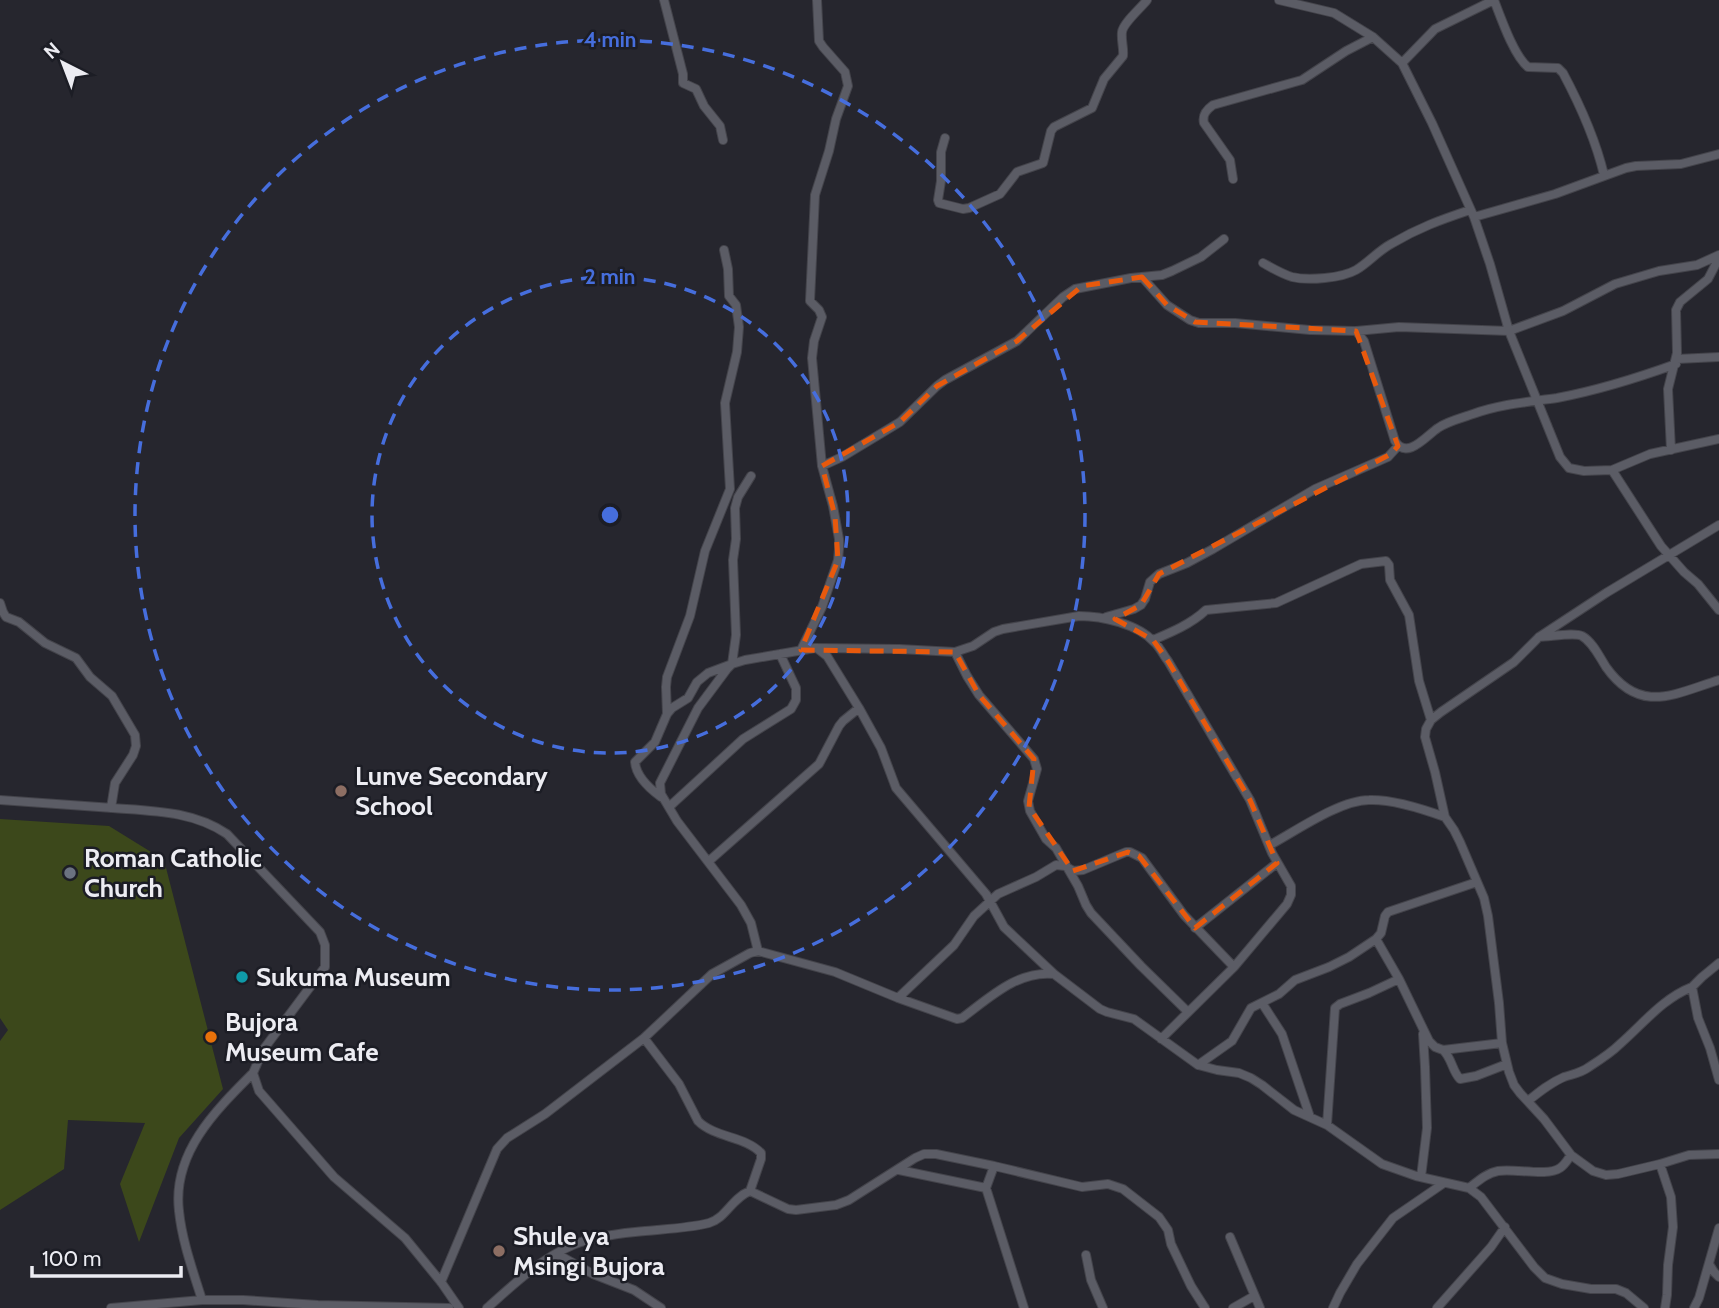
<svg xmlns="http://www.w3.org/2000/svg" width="1719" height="1308" font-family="Cabin,sans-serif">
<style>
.green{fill:#3c481b}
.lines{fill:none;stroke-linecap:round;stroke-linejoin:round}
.street-casing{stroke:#44444b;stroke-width:10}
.street{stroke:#5b5c65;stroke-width:8}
.marked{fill:none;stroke:#e8590c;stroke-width:5;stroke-dasharray:14 9;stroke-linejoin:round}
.ring{fill:none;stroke:#466edd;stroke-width:3.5;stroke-dasharray:12 9}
.education-dot{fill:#8d6e63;stroke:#1c1d25;stroke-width:2.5}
.worship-dot{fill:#6b7280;stroke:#1c1d25;stroke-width:2.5}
.culture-dot{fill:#0f9aa8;stroke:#1c1d25;stroke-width:2.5}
.food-dot{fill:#e8710a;stroke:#1c1d25;stroke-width:2.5}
.labels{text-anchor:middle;stroke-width:5;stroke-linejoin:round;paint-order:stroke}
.poi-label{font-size:26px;font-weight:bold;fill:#ececf2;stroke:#1c1d25;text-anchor:start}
.centre{fill:#466edd;stroke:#1c1d25;stroke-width:3.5}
.ring-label{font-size:21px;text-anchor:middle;font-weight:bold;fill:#466edd;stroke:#1c1d25;stroke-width:5;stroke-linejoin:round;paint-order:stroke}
</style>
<rect width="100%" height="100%" fill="#26262e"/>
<path class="green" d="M0,819l109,7 55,34 59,229 -44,49 -40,104 -19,-58 25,-61 -77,-3 -4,49 -64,41v-169l8,-11 -8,-12z"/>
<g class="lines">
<g class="street-casing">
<path id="street" d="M664,0l19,74v9l13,6 8,17 16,20 3,14
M1279,0l55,13 39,24 29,26 30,60 42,94 16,47 19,67 51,126 9,11 15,3 28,-1 49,76 23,26 14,12 21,26
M1494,0c7,18 20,56 34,67l30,1 5,5c16,30 33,68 41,102
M1402,63l33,-34 59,-29
M945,138l-4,14v29l-3,19 1,3 24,6 6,-1 31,-14 17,-22 26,-9 8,-32 3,-4 38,-19 12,-29 19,-23c1,-8 -2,-15 -1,-24 1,-9 19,-24 25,-32
M1233,179l-3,-19 -26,-37c-2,-8 2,-13 9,-18l89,-25 44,-29 27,-14
M1474,217l81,-23 71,-26 10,-2 45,-2 38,-10
M1263,263c9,5 19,11 29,14 16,4 50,1 64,-7 12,-7 22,-19 35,-26 27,-16 49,-24 79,-34
M1142,277l25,28 23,15 9,3h36l75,7 46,1 43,-4 110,4 54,-20 52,-27 44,-13 38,-6 22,-10
M1356,331l8,10 31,100c12,20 32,-6 43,-13 10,-7 24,-10 35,-14 27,-10 56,-12 84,-16 37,-7 83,-21 119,-34
M1677,359l42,-2
M1671,450l-3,-61 9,-36 -1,-43 4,-8 28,-23 11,-21
M822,466l20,-9 58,-35 37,-36 8,-6 72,-39 46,-44 12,-8 56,-11 31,-3 10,-4 29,-14 23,-18
M1612,470l38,-16 69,-15
M0,603l3,9 3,5 13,5 26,21 31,15 14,19 22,19 23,39 1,11 -3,9 -18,28 -4,25
M1106,617l28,-8 7,-4 4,-6 5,-17 9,-8 28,-11 26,-14 102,-60 73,-32 10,-11
M1539,637c11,0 35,-5 43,-1 11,6 18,22 24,31 34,48 68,27 113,13
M1153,640c19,-8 38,-16 53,-30l70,-7 85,-39 25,-3 3,4 1,15 19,35 10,66 12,39
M818,649l9,7 32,52 22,40 15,40 90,106 18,33 50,47
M801,650l21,-43 16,-47 1,-11v-10l-6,-33 -11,-40 -10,-108 2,-17 8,-24 -3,-7 -9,-9 5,-106 14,-44 7,-32 12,-33 -3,-14 -22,-25 -4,-6 -2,-41
M955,652l12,24 12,19 55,64 3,10 -9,32 2,10 16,28 10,9 22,38 8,19 5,8 50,53 47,46
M667,714l-1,-27 1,-10 23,-61 15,-65 25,-62 -5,-86 12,-51 2,-25 -3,-22 -7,-9 -1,-27 -4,-19
M661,797c-11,-8 -25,-21 -26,-35l20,-20 12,-28 5,-6 16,-10 9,-16 11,-9 24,-9 4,-29 -3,-75 3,-21 -1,-31 3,-11 13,-21
M0,800c38,3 75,5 113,8 40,3 80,3 114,26l93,98 5,13v22l-62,83 -10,23 6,18 75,86 71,61 36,44 18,26
M669,807l74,-68 48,-30 5,-9v-12l-16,-34
M1445,817l9,13 6,12 24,56 4,18 11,87 3,40 7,29 5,13 6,8 24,26 27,36 22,16 13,4 12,-1 42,-10 29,-9 30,-1
M1270,845c26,-14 70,-45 99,-45 24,-1 54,9 76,17l-10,-45 -10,-35 1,-8 5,-9 10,-8 73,-50 25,-25 67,-44 113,-68
M709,861l110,-97 20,-38 4,-5 16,-13
M1195,928l82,-65
M1376,939l23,40 30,62 6,6 8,3 59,-7
M758,951l-7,-28 -10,-18 -64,-84 -16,-27 -1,-11 38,-75 29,-39 5,-5 13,-4 70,-12 84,1 56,3 18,-6 21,-14 9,-3 76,-13c23,0 59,8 75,26 6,5 9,13 14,19l82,139 22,53 19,33v9l-4,9 -53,63
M1719,963l-17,14 -10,10 6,31 12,30 9,32
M898,998l56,-53 20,-29 24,-22 38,-17 20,-12 9,1 8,5 10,-1 43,-18h4l12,6 42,57 50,52 -73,72
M1262,1003l20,31 28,83
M1443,1050c9,8 9,21 17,29l16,-3 31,-12
M1198,1065l34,-24 19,-33 28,-14 16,-14 34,-13 20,-10 27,-18 5,-6 4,-17 3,-4 89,-30
M1528,1101c11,-9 22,-18 36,-24 9,-3 17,-4 25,-10 11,-7 22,-14 31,-23 24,-21 42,-45 72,-57
M1327,1125l8,-117 5,-4 29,-11 30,-14
M1660,1164l11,33 2,30 -5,38 -1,30 -2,13
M899,1170l87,18 38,120
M1421,1177l6,-49 -2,-61 -2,-33
M986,1188l8,-22
M1469,1188c9,-7 18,-15 29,-17 17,-3 49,6 62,-3 5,-3 8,-9 11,-13
M750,1191l38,18 8,1 40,-5 13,-5 66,-42 9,-4h12l58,12 88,21 26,-3 15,5 36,28 9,13 3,14 20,42 14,22
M1230,1237l30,71
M557,1254l36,20 41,16 27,18
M1086,1255l5,25 12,28
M1709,1264l5,8 5,5
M441,1282l56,-133 10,-11 38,-24 99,-76 68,-64 38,-21 8,-2 77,21 63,26 59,21 5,-1c27,-20 56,-48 92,-44l46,35 7,3 27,7 64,46 19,5 22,3 12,5 11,7 32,25 33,15 55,39 34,12 53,12 12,9 53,70 11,11 17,6 29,5h25l10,4 18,15
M202,1300c-9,-29 -20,-59 -23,-89 -7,-58 37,-101 74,-138
M111,1308l91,-8h41l75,5 131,3
M487,1308c26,-23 53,-49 86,-63 19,-8 42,-11 62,-13 25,-3 50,-3 74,-9 16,-4 23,-25 41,-32l11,-32v-6c-16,-17 -46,-15 -63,-32l-19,-37 -35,-46
M1233,1308l21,-12
M1333,1308l7,-15 17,-29 36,-46 51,-35
M1437,1308l54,-61 14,-20
M1694,1308l5,-10 20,-70"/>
</g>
<use href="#street" class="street"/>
</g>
<path class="marked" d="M1142,277l25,28 28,17 161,9 42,115 -7,8 -232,120 -18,31 -26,14 38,21 15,21 82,139 27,63 -82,65 -56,-72 -11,-4 -55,19 -44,-64 5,-48 -55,-64 -24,-43 -154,-2 37,-90 -3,-44 -13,-50 78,-44 37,-36 80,-45 65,-55z"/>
<g class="ring">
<circle cx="610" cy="515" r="238"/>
<circle cx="610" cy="515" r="475"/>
</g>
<g class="education-dot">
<circle cx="341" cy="791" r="7"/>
<circle cx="499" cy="1251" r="7"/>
</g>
<circle class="worship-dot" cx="70" cy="873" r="7"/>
<circle class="culture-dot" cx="242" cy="977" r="7"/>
<circle class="food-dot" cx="211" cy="1037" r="7"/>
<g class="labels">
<g class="poi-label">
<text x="355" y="785">Lunve Secondary<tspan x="355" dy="30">School</tspan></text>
<text x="84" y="867">Roman Catholic<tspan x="84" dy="30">Church</tspan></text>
<text x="256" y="986">Sukuma Museum</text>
<text x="225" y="1031">Bujora<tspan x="225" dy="30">Museum Cafe</tspan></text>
<text x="513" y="1245">Shule ya<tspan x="513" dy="30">Msingi Bujora</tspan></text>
</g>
</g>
<circle cx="610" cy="515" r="10" class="centre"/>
<g class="ring-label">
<text x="610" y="47">4 min</text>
<text x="610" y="284">2 min</text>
</g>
<g transform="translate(63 63) rotate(318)" stroke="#1c1d25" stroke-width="5" paint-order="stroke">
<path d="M0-5L12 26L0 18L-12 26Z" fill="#ececf2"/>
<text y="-10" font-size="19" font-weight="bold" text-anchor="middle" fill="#ececf2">N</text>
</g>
<path d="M32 1266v10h149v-10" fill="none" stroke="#ececf2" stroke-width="3.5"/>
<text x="42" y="1266" font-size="21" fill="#ececf2" stroke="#1c1d25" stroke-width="5" paint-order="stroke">100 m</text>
</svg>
